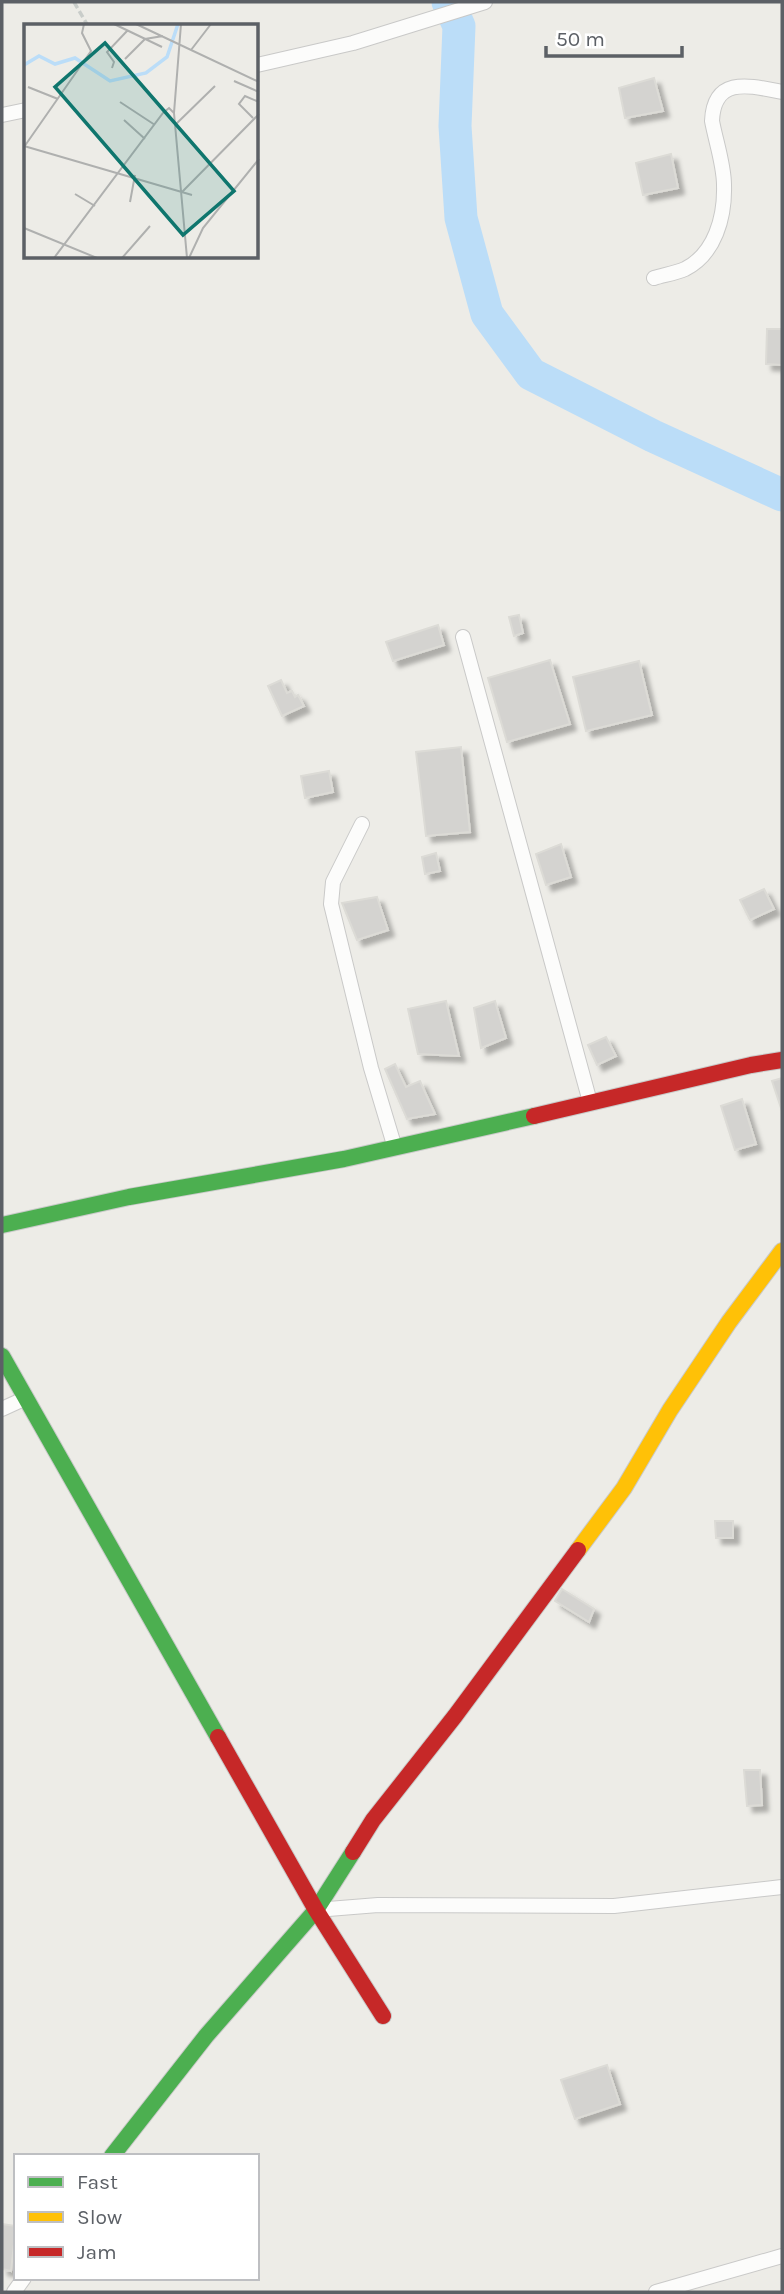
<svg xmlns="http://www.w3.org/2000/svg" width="784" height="2294" font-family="Karla,sans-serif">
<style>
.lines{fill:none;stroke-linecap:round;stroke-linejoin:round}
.river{stroke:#bbddf8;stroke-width:33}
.building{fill:#d4d3d0;stroke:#dcdbd6;stroke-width:2;filter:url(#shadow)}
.street-casing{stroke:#c9c9c8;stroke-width:16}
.fast-casing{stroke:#c9cac9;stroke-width:18}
.slow-casing{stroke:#c9cac9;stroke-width:18}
.jam-casing{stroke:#c9cac9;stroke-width:18}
.path{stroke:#c9cdca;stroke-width:3.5;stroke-dasharray:7 3.5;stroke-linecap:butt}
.street{stroke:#fcfcfb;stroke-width:14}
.fast{stroke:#4caf50;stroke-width:16}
.slow{stroke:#ffc107;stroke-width:16}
.jam{stroke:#c62828;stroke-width:16}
.inset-river{fill:none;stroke:#bbddf8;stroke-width:3.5}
.inset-road{fill:none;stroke:#afb0af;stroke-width:2}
.view{fill:#0f766e;fill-opacity:0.15;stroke:#0f766e;stroke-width:3.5}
.inset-edge{fill:none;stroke:#5c6066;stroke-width:3.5}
</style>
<defs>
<filter id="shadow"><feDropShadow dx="6" dy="6" stdDeviation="2" flood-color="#0004"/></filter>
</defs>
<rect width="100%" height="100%" fill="#edece7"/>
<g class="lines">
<path class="river" d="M448,2l11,24 -4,100 6,92 26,96 44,60 122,62 129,59"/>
</g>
<path class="building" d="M654,78l9,33 -38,7 -6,-30z
M671,154l7,34 -35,7 -7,-32z
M767,329h15v36l-16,-1z
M519,615l4,18 -9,3 -5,-19z
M438,625l6,20 -51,16 -7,-19z
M550,660l20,64 -63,18 -19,-64z
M639,661l13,54 -66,16 -13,-54z
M281,680l6,13 5,-2 3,6 3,-2 6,11 -22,10 -14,-30z
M461,747l9,85 -44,4 -10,-84z
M329,771l4,21 -28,6 -4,-22z
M561,844l10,33 -25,8 -10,-31z
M436,853l4,18 -15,3 -3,-17z
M764,889l10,20 -24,11 -10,-20z
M377,897l11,33 -31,10 -15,-37z
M446,1001l13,55 -41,-2 -10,-45z
M495,1001l11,37 -25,10 -7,-40z
M606,1037l10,19 -19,9 -9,-20z
M395,1064l11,23 14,-6 15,33 -28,5 -22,-50z
M782,1078v33l-10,-30z
M742,1099l14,45 -21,6 -14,-44z
M715,1521h18v17h-17z
M562,1589l32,20 -5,13 -34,-21z
M744,1770h16l2,35 -15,1z
M607,2065l13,39 -45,15 -14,-39z
M2,2224l14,2 -5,45 -9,-2z"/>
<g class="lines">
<g class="street-casing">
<path id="street" d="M257,65l96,-22 132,-41
M2,115l24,-5
M654,278c10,-3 22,-5 31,-9 30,-15 40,-52 39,-84 0,-20 -8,-43 -12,-64 2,-46 39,-35 70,-29
M463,637l127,465
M362,824l-29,58 -2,22 40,164 24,80
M2,1409l24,-11
M316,1910l62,-5 236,1 168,-19
M14,2292l10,-14
M656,2292l126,-36"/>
</g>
<g class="fast-casing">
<path id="fast" d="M2,1225l127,-28 215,-38 190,-43
M2,1356l216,381
M112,2156l94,-120 110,-126 37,-58"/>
</g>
<g class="slow-casing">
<path id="slow" d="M578,1550l46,-62 46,-78 59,-88 53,-71"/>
</g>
<g class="jam-casing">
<path id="jam" d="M534,1116l217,-51 31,-5
M218,1737l98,173 67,106
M353,1852l20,-32 82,-104 123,-166"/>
</g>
<path class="path" d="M74,2l14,24"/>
<use href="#street" class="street"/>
<use href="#fast" class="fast"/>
<use href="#slow" class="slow"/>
<use href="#jam" class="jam"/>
</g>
<g transform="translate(24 24)">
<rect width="234" height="234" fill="#edece7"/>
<path class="inset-river" d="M0,41l15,-9 16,8 20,-6 35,23 36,-8 21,-16 11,-33"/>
<path class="inset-road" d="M90,0l48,23M112,0l123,58M157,0l-7,89 13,145M167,26l20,-26M101,35l20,-20 18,-3M88,44l2,-6 -7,-10 20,-21M210,57l25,11M4,63l30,12M96,78l35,23M229,94l-14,-14 6,-8 14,6M100,96l21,19M151,101l40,-39M0,122l168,49M0,123l67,-96 -9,-18 2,-9M158,168l77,-78M51,170l20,12M106,178l5,-27M0,204l73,30M30,234l109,-145 6,-5 5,5M98,234l28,-32M165,234l14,-30 56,-69"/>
<path class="view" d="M81,19l129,148 -51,44 -128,-148z"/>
<rect width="234" height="234" class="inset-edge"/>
</g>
<rect width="784" height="2294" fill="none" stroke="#5c6066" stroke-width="7"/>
<rect x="14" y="2154" width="245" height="126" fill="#ffffff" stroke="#bebfc2" stroke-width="2"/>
<rect x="28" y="2177" width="35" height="10" fill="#4caf50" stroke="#bebfc2" stroke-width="2"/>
<text x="77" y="2189" font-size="21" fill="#5c6066">Fast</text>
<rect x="28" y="2212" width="35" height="10" fill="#ffc107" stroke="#bebfc2" stroke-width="2"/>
<text x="77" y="2224" font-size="21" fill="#5c6066">Slow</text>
<rect x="28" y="2247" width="35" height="10" fill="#c62828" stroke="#bebfc2" stroke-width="2"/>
<text x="77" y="2259" font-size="21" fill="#5c6066">Jam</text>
<path d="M546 46v10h136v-10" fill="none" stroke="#5c6066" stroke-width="3.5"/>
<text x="556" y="46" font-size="21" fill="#5c6066" stroke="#ffffff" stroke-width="5" paint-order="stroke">50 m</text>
</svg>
